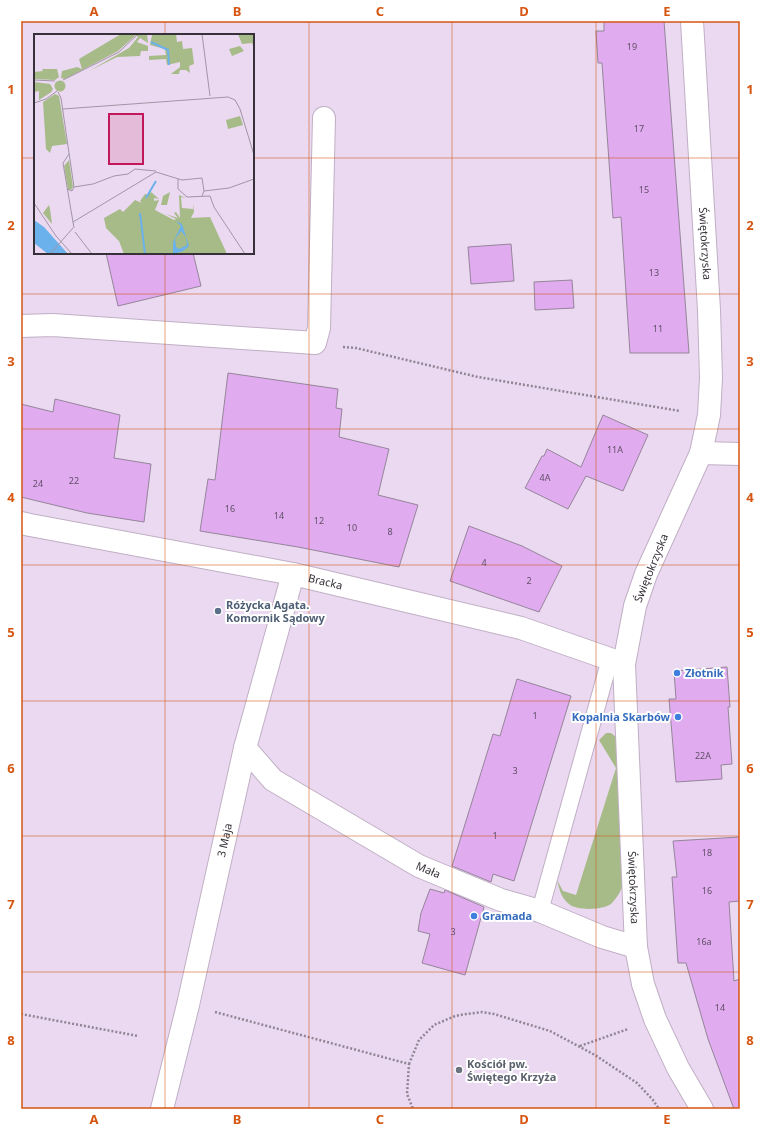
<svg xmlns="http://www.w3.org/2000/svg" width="761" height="1130" font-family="'Noto Sans',sans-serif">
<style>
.green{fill:#a7bb89}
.building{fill:#e0abef;stroke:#95859a}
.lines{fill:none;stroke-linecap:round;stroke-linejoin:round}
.lane-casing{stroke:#c0afc5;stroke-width:18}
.street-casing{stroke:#c0afc5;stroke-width:24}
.path{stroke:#908594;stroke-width:2.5;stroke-dasharray:2 2;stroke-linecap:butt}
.lane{stroke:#fff;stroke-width:16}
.street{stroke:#fff;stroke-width:22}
.grid{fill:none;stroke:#d65510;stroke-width:1;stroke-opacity:0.55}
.service-dot{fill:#5c6f8a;stroke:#fff;stroke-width:1.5}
.shop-dot{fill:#3f7fe0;stroke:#fff;stroke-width:1.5}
.worship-dot{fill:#6b7280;stroke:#fff;stroke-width:1.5}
.labels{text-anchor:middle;stroke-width:4;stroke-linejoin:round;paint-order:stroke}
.number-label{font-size:9px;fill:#604f66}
.street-label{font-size:11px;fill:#363038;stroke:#fff}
.service-label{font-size:11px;font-weight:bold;fill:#4e5e75;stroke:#fff;text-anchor:start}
.shop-label{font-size:11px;font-weight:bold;fill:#366cbe;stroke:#fff;text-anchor:start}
.worship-label{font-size:11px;font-weight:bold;fill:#5b616d;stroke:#fff;text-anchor:start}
.inset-river{fill:none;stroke:#6bb1eb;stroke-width:2}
.inset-road{fill:none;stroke:#a295a6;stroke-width:1}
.view{fill:#c2185b;fill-opacity:0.15;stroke:#c2185b;stroke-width:2}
.inset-edge{fill:none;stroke:#363038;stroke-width:2}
.neatline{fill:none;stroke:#d65510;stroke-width:1.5}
.grid-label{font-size:13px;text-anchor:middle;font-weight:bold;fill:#d65510}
</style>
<rect width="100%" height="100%" fill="#ead9f0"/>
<path class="green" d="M606,733h5l6,5 7,145c-3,8 -7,15 -13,21 -8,6 -34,7 -42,0 -8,-6 -10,-16 -12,-24l6,11 13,4 40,-127 -17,-28z"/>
<path class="building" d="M604,21h60l25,332h-59l-9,-136 -8,1 -11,-155h-4l-2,-32h8z
M511,244l3,37 -43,3 -3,-37z
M106,253h87l8,33 -83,20z
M572,280l2,28 -39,2 -1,-28z
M228,373l110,16 -2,19 6,1 -3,28 50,12 -11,46 40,10 -19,62 -101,-20 -98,-16 8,-52 7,1z
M55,399l65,16 -6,43 37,6 -7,58 -57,-9 -66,-16v-93l32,8z
M603,415l45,20 -25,56 -37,-15 -18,33 -43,-21 17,-32h2l3,-7 34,18z
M469,526l53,20 40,20 -23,46 -89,-31z
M727,667l3,40h-2l4,57 -11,1 1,14 -46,3 -7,-83h7l-2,-28z
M517,679l54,17 -57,185 -21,-7 -2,8 -39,-16 41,-132 7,2z
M740,837v64l-11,1 5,79 6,-2v130h-6l-26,-70 -22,-76h-8l-6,-86h5l-4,-36z
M430,889l14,4 1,-3 39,17 -19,68 -43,-12 8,-29 -12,-3 3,-18z"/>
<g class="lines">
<g class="lane-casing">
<path id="lane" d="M540,911l70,-252"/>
</g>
<g class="street-casing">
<g id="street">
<path id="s1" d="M692,21l17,289 2,68 -2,37 -8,38 -55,121 -11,32 -11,58 12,283 7,37 12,35 23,49 24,41"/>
<path d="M21,326l32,-1 262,18 4,-15 5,-210"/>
<path d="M701,453l39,1"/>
<path id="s2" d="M21,523l9,2 263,49 228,54 103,36"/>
<path id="s3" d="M245,748l28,32 146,86 82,34 39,11 62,26 34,10"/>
<path id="s4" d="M162,1109l26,-104 57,-257 48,-174"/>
</g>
</g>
<path class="path" d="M343,347l13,1 122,29 202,34
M215,1012l194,52 -2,30 6,15
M21,1014l117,22
M580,1046l48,-17
M409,1064l10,-24 15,-15 21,-9 11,-2 16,-2 12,2 56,17 45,24 42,28 16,17 6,9"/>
<use href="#lane" class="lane"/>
<use href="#street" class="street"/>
</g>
<path class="grid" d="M165,21v14M309,21v1088M452,21v1088M596,21v1088M21,158h14M253,158h487M165,253v856M21,294h719M21,429h719M21,565h719M21,701h719M21,836h719M21,972h719"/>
<circle class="service-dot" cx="218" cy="611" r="4"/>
<g class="shop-dot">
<circle cx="677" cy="673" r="4"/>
<circle cx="678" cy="717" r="4"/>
<circle cx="474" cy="916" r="4"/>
</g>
<circle class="worship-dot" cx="459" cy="1070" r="4"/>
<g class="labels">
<g class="number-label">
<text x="632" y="50">19</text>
<text x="639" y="132">17</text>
<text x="644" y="193">15</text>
<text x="654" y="276">13</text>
<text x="658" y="332">11</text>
<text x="615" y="453">11A</text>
<text x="545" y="481">4A</text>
<text x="74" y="484">22</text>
<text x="38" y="487">24</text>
<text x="230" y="512">16</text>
<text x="279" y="519">14</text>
<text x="319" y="524">12</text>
<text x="352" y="531">10</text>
<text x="390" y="535">8</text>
<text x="484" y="566">4</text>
<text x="529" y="584">2</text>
<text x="535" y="719">1</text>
<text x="703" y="759">22A</text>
<text x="515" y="774">3</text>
<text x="495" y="839">1</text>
<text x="707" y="856">18</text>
<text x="707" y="894">16</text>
<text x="453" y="935">3</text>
<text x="704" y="945">16a</text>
<text x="720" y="1011">14</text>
</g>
<g class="street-label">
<text dy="4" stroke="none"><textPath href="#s1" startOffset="223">Świętokrzyska</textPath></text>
<text transform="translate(651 568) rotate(-68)" y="4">Świętokrzyska</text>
<text dy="4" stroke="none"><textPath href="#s2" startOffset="310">Bracka</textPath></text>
<text dy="4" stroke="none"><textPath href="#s4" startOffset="276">3 Maja</textPath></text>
<text dy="4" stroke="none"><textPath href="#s3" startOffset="222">Mała</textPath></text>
<text dy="4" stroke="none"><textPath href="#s1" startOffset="883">Świętokrzyska</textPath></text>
</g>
<g class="service-label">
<text x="226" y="609">Różycka Agata.<tspan x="226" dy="13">Komornik Sądowy</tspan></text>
</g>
<g class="shop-label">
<text x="685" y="677">Złotnik</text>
<text x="670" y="721" text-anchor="end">Kopalnia Skarbów</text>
<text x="482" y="920">Gramada</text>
</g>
<g class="worship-label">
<text x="467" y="1068">Kościół pw.<tspan x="467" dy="13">Świętego Krzyża</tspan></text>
</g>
</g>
<g transform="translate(34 34)">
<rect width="220" height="220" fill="#ead9f0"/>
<path d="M87,0h26l1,9 -8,-5 -3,4 11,4v5h-7l-1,5 -23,1 -28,14 40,-23 9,-11 -2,-2 -18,16 -53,28 -4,-1 1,-7 15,-4 5,2 -3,-10zM142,0l1,8 5,-1 1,8 9,-1 2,16 -5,2 1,7 -4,-3h-6l-1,4h-8l9,-7v-5l-13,3 -1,-6 -17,1v-4l17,-1 -1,-6 -15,-4 2,-10zM204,0h16v14l-2,-5 -10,1zM206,12l4,5 -12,5 -3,-7zM8,35h15l2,8 -4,3 -21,-1v-7l9,-1zM20.5 52a5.5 5.5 0 1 1 11 0a5.5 5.5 0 1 1-11 0ZM0,48l16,2 3,5 -2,3 2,-1 -14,9v-9l-5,1zM21,60l4,2 8,48 -15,2 -2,7 -4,-4 -3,-47zM206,82l3,9 -15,4 -2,-9zM35,126l4,27 -2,3 -3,-1 -4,-23zM117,158l8,7 4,-7 -4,7 -5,-1v3l5,-1 -4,10 19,10 2,-1 -10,-5 12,4 -4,-5 2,-1 4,6 -1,-23 7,3 -5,-1 1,11 11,1v-5l1,8 -3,6 19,-1 17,37h-103l-5,-13 -13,-13 -2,-10 16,-9 3,3 12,-12 7,3 -2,-2 5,-7 3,1zM136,158l-3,13h-6l2,-9zM15,171l1,4 2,15 -9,-11z" fill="#a7bb89"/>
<path d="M0,186l10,7 24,27h-20l-14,-11zM142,187l6,3 7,22 -6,5 -10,3v-12l8,-16zM147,197l5,6 1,8 -8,4 -3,-2 -1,-8z" fill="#6bb1eb" fill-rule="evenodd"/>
<path class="inset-river" d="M117,8l17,8 1,15M112,164l10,-17M106,179l5,41"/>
<path class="inset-road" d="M168,0l8,62M0,46l21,1M29,46l56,-28 19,-18M24,58l3,6 13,89 -2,4 -5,-2M0,69l12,-4 11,-8M29,75l165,-12 7,3 5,9 14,46M35,120l-6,9 11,65M144,145v10l9,8 23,-1M40,153l19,-3 21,-8 14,-2 7,-5 21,2M170,157l25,-3 25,-9M176,162l4,11 31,47M0,169l22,33 16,18M39,188l83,-50 26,8 20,-2 2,13 -2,5M41,198l17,22M16,220l23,-26"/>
<path class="view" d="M75,80h34v50h-34z"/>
<rect width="220" height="220" class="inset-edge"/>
</g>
<rect width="761" height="1130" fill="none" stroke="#ffffff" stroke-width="44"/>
<rect x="22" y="22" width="717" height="1086" class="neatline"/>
<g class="grid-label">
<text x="94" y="16">A</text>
<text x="237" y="16">B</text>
<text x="380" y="16">C</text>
<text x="524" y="16">D</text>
<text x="667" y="16">E</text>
<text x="11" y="94">1</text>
<text x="750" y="94">1</text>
<text x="11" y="230">2</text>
<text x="750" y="230">2</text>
<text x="11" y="366">3</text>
<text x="750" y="366">3</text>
<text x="11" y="502">4</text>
<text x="750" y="502">4</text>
<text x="11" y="637">5</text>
<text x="750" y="637">5</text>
<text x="11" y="773">6</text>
<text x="750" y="773">6</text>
<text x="11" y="909">7</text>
<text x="750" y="909">7</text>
<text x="11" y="1045">8</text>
<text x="750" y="1045">8</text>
<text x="94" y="1124">A</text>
<text x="237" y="1124">B</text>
<text x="380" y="1124">C</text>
<text x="524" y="1124">D</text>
<text x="667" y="1124">E</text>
</g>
</svg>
